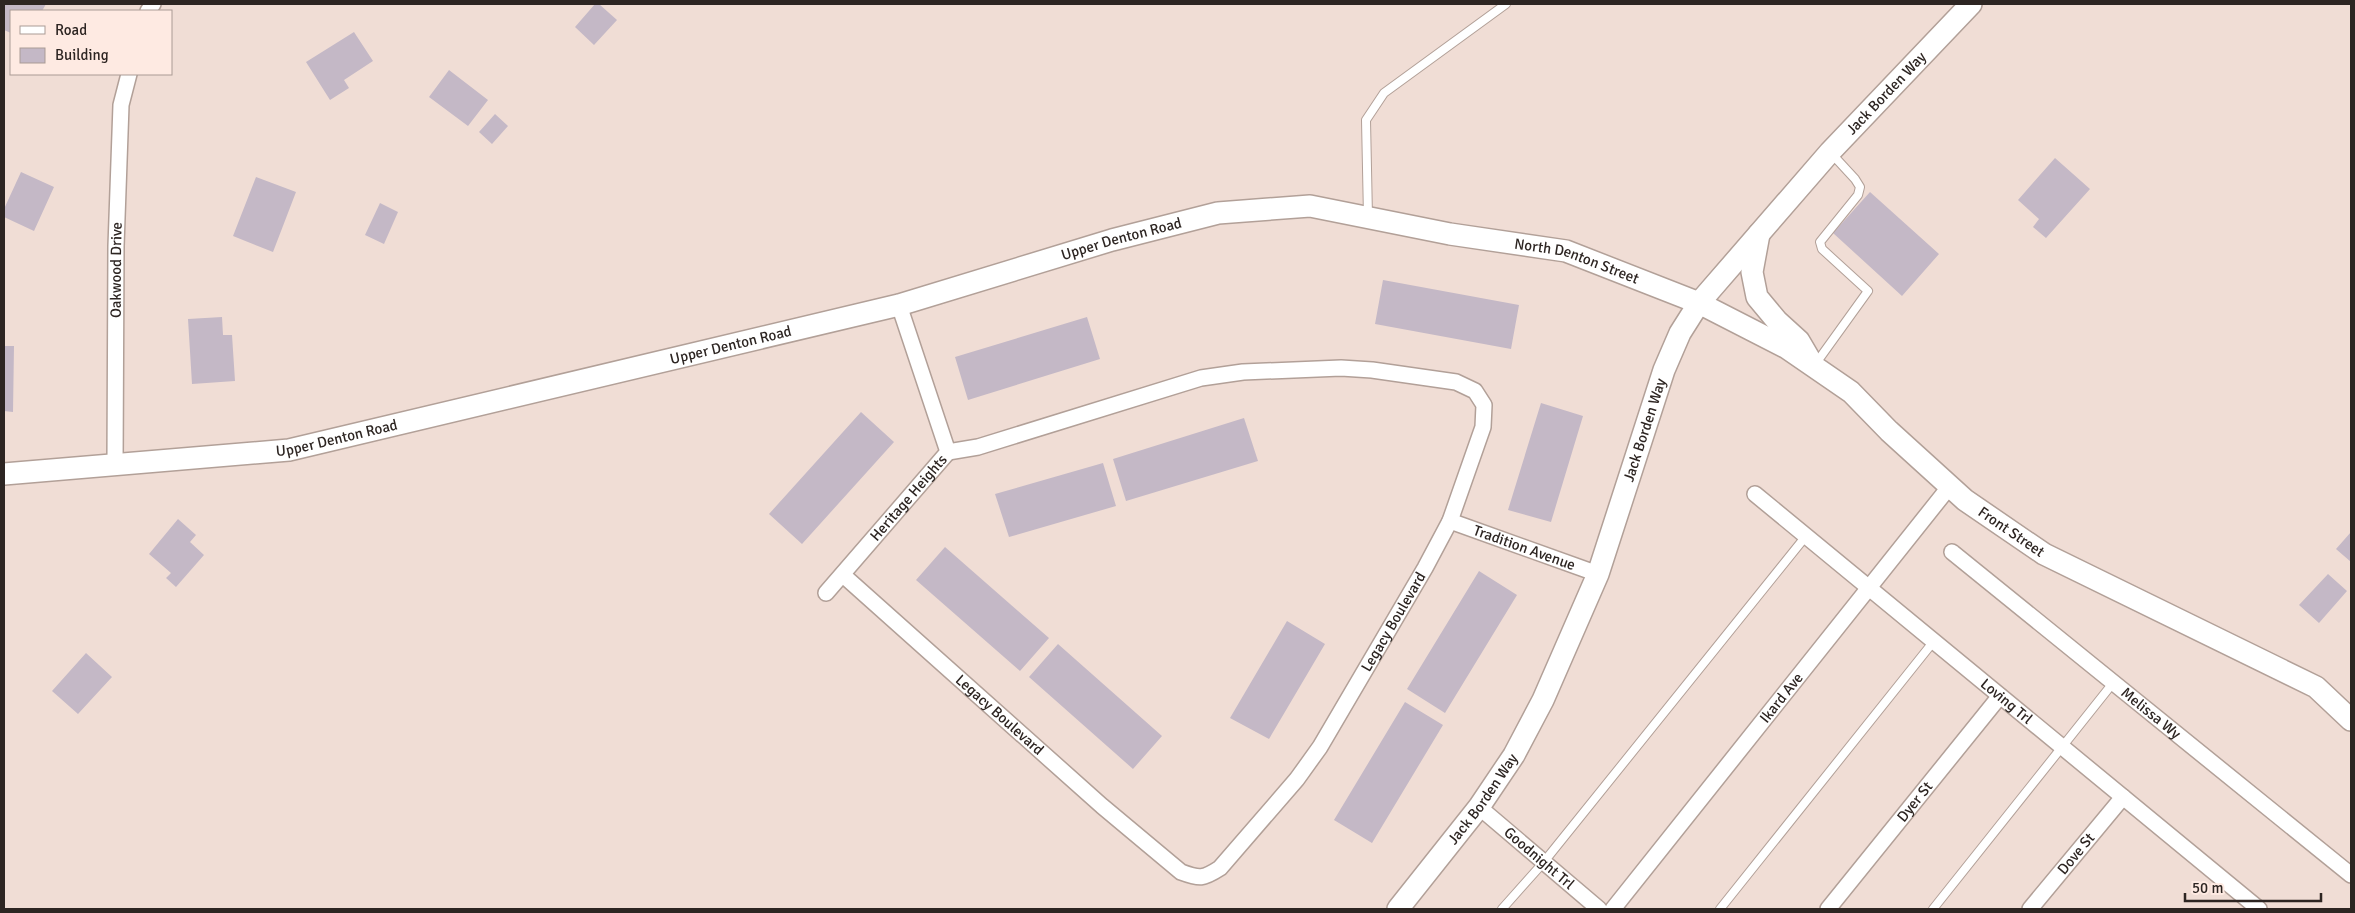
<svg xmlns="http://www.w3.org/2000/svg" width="2355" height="913" font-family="Signika,sans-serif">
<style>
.building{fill:#c4b8c6}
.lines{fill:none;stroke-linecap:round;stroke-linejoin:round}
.lane-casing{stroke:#b2a098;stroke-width:10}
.street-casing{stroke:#b2a098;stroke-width:18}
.secondary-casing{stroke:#b2a098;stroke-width:24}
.lane{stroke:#fff;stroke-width:8}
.street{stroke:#fff;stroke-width:15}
.secondary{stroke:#fff;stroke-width:21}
.labels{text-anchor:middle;stroke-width:4;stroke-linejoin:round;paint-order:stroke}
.street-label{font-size:15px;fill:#2d2522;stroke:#feeae2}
</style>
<rect width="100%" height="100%" fill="#f0ddd5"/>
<path class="building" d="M4,4h42l-4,7h-31v22l-7,-3z
M595,4h4l18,16 -23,25 -19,-18z
M354,32l19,29 -29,19 5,8 -19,12 -24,-38z
M449,70l39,30 -20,26 -39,-29z
M495,114l13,12 -16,18 -13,-12z
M2055,158l35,31 -44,49 -13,-11 6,-8 -21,-19z
M21,172l33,15 -20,44 -30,-14v-8z
M256,177l40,15 -23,60 -40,-16z
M1870,192l69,62 -37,42 -69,-63z
M380,203l18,9 -14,32 -19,-9z
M1383,280l136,25 -8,44 -136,-25z
M222,317l1,18h9l3,46 -43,3 -4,-65z
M1087,317l13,42 -132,41 -13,-43z
M4,346h10l-1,66 -9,-1z
M1541,403l42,13 -32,106 -43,-12z
M861,412l33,30 -92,102 -33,-30z
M1244,418l14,43 -132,40 -13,-42z
M1103,463l13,43 -107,31 -14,-43z
M178,519l18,16 -6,7 14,13 -28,32 -10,-9 5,-5 -22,-19z
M2351,532v30l-15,-13z
M945,547l104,91 -29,33 -104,-91z
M1479,571l38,24 -72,118 -38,-24z
M2328,574l19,17 -28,32 -20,-18z
M1287,621l38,23 -56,95 -39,-21z
M1058,644l104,92 -29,33 -104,-92z
M86,653l26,24 -34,37 -26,-23z
M1405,702l38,23 -71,118 -38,-23z"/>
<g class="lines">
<g class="lane-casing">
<path id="lane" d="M1368,217l-2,-97 18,-27 122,-89
M1814,366l54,-75 -46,-42 -2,-7 38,-47 2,-8 -5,-8 -24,-26
M1502,909l41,-46 263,-327
M1720,909l214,-268
M1933,909l180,-226"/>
</g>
<g class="street-casing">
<g id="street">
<path d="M148,11l5,-7"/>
<path id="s1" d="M115,466l1,-220 5,-141 8,-31"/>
<path id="s2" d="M1755,494l504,415"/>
<path id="s3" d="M1450,521l148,53"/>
<path id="s4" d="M1952,552l399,323"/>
<path id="s5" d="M843,575l259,231 79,66c19,7 22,7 39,-4l77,-89 23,-32 105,-179 25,-47 33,-94 1,-22 -9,-14 -19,-9 -84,-12 -31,-2 -98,4 -42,6 -223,69 -30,5"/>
<path id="s6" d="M826,593l122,-141 -49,-147"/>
<path id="s7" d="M1479,807l120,102"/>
<path id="s8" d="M1613,909l337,-423"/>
<path id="s9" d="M1828,909l172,-213"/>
<path id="s10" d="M2030,909l93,-112"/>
</g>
</g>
<g class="secondary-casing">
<g id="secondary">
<path d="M1759,234l-7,38 5,25 20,24 22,20 10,17"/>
<path id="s11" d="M4,474l285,-24 610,-145 213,-65 106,-27 92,-7 140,28 116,17 133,52 88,45 64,44 38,39 76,69 79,54 272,133 35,33"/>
<path id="s12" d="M1398,909l81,-102 35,-52 29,-55 55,-126 66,-204 16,-37 19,-30 131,-151 141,-148"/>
</g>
</g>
<use href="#lane" class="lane"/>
<use href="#street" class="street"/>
<use href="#secondary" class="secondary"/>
</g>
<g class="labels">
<g class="street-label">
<text dy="5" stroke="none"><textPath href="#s12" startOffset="964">Jack Borden Way</textPath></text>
<text dy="5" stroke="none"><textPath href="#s11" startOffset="1145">Upper Denton Road</textPath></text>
<text dy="5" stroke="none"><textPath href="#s11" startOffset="1610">North Denton Street</textPath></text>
<text dy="5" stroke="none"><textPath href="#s1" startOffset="196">Oakwood Drive</textPath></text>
<text dy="5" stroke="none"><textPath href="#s11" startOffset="740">Upper Denton Road</textPath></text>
<text dy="5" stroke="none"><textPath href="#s12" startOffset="544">Jack Borden Way</textPath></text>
<text dy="5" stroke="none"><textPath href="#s11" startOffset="335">Upper Denton Road</textPath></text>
<text dy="5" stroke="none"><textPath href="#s6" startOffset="126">Heritage Heights</textPath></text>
<text dy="5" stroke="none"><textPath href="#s11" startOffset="2130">Front Street</textPath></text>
<text dy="5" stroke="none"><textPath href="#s3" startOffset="79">Tradition Avenue</textPath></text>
<text dy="5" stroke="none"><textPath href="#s5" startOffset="794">Legacy Boulevard</textPath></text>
<text dy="5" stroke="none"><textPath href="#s8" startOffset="270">Ikard Ave</textPath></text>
<text dy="5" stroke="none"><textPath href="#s2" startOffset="326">Loving Trl</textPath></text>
<text dy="5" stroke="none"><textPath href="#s4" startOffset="256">Melissa Wy</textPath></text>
<text dy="5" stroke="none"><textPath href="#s5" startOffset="210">Legacy Boulevard</textPath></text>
<text dy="5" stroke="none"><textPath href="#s12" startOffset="139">Jack Borden Way</textPath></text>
<text dy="5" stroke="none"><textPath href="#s9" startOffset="138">Dyer St</textPath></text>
<text dy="5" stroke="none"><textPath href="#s10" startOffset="72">Dove St</textPath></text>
<text dy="5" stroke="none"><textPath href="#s7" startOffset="79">Goodnight Trl</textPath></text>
</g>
</g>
<rect width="2355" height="913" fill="none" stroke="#2d2522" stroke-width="10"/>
<rect x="10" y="10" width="162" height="65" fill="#feeae2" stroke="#aa9b95"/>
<rect x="20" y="26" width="25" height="8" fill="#ffffff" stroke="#aa9b95"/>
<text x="55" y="35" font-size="15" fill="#2d2522">Road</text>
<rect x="20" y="48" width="25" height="15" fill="#c4b8c6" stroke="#aa9b95"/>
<text x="55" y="60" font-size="15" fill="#2d2522">Building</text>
<path d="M2185 893v8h136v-8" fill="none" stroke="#2d2522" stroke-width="2.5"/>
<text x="2192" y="893" font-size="15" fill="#2d2522" stroke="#feeae2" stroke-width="4" paint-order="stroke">50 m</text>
</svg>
